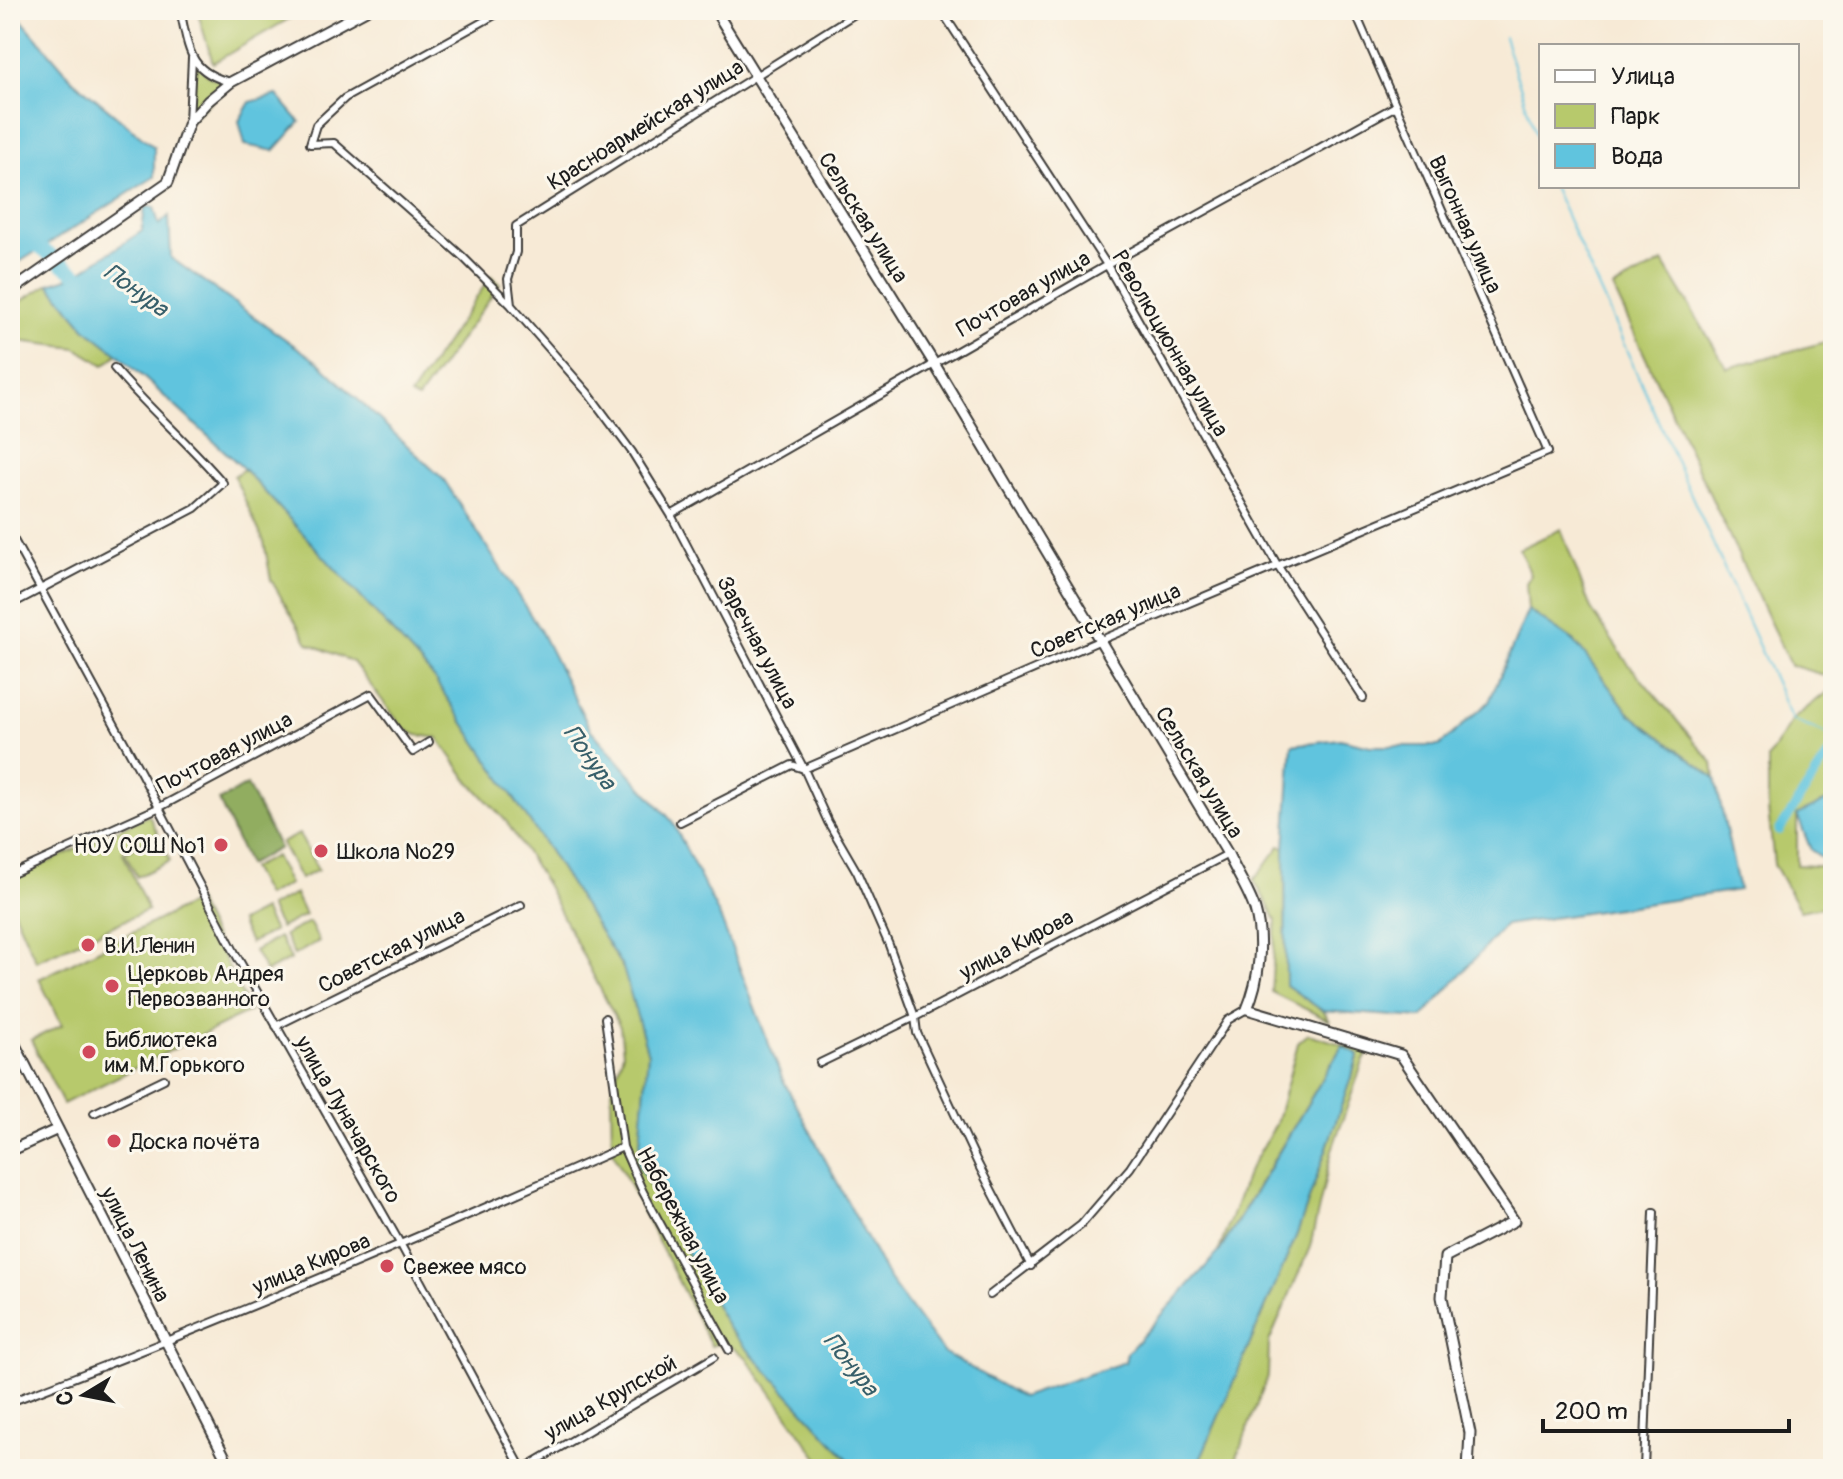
<svg xmlns="http://www.w3.org/2000/svg" width="1843" height="1479" font-family="Pangolin,sans-serif">
<style>
.green{fill:#b7c96c;stroke:#6a7244;stroke-width:2}
.forest{fill:#91ad60;stroke:#56643e;stroke-width:2}
.water{fill:#60c4de;stroke:#3e707d;stroke-width:2}
.lines{fill:none;stroke-linecap:round;stroke-linejoin:round}
.stream{stroke:#60c4de;stroke-width:2}
.canal{stroke:#60c4de;stroke-width:9}
.river{stroke:#60c4de;stroke-width:14}
.street-casing{stroke:#3d3b38;stroke-width:10}
.secondary-casing{stroke:#3d3b38;stroke-width:13}
.street{stroke:#fff;stroke-width:6}
.secondary{stroke:#fff;stroke-width:9}
.poi-dot{fill:#d1495b;stroke:#fbf7ec;stroke-width:3}
.labels{text-anchor:middle;stroke-width:6;stroke-linejoin:round;paint-order:stroke}
.street-label{font-size:22px;fill:#1c1c1c;stroke:#fbf7ec}
.poi-label{font-size:22px;fill:#1c1c1c;stroke:#fbf7ec;text-anchor:start}
.water-label{font-size:24px;font-style:italic;fill:#375f6a;stroke:#fbf7ec}
</style>
<rect width="100%" height="100%" fill="#fbf7ec"/>
<filter id="ink" filterUnits="userSpaceOnUse"><feTurbulence type="fractalNoise" baseFrequency=".0125" numOctaves="2"/><feDisplacementMap in="SourceGraphic" scale="16" xChannelSelector="R" yChannelSelector="G"/><feConvolveMatrix kernelMatrix="1 2 1 2 8 2 1 2 1" color-interpolation-filters="sRGB"/></filter>
<filter id="wash" filterUnits="userSpaceOnUse"><feTurbulence type="fractalNoise" baseFrequency=".006" numOctaves="4" result="noise"/><feDisplacementMap in="SourceGraphic" scale="32" xChannelSelector="R" yChannelSelector="G"/><feGaussianBlur stdDeviation="1.8" result="paint"/><feColorMatrix in="noise" values="0 0 0 0 0 0 0 0 0 0 0 0 0 0 0 0 0 1.4 0 .05"/><feComposite in="paint" operator="in"/></filter>
<g filter="url(#wash)">
<rect width="100%" height="100%" fill="#f7ead6"/>
<path class="green" d="M197,10h107l-91,53z
M192,58l18,19 21,5 -42,40z
M1663,262l64,106 106,-28v338l-43,-13 -177,-377z
M491,276l9,8 -82,115 -8,-3z
M49,284l37,45 32,25 -14,11 -28,-17 -66,-8v-32z
M244,469l187,205 117,175 76,121 24,84 -10,110 90,164 129,141h-31l-80,-112c-11,-8 -21,-17 -35,-11l-99,-196 -1,-59 12,-38 -3,-26 -73,-141 -41,-65 -39,-42 -29,-41 -21,-3 -13,-6 -51,-67 -45,-19 -37,-63 -7,-38 -30,-66z
M1561,529l30,80 35,52 87,102 2,15 -85,-64 -55,-72 -47,-32 -2,-27 5,-8 -12,-26z
M1833,687v111l-36,17v50l36,2v38l-33,6 -26,-47 -6,-55v-51l24,-38z
M149,815l9,19 -36,17 26,59 -112,51 -26,-58v-23z
M299,834l19,36 -18,9 -19,-36z
M159,836l11,25 -33,16 -12,-24z
M1280,846l5,2 1,137 37,26 7,10 -59,-29 5,-72 -22,-40z
M275,856l14,28 -23,12 -15,-28z
M295,894l10,21 -25,13 -11,-21z
M196,901l54,110 -187,93 -32,-64 31,-15 -23,-46z
M263,910l11,21 -24,12 -10,-21z
M309,922l10,19 -25,14 -10,-20z
M279,937l12,22 -25,13 -12,-21z
M1308,1034l61,18 -6,10 -31,88 -22,97 -41,95 -1,33 -31,82 -1,12h-40l101,-235 62,-179 -17,-9 -124,207 29,-79 29,-50 22,-81z"/>
<path class="forest" d="M247,785l32,63 -31,17 -29,-64z"/>
<path class="water" d="M10,10h3l60,70 81,67v30l-144,91z
M277,95l23,27 -26,29 -29,-6 -6,-24 11,-19z
M145,207h9l5,18 10,-9 2,42 148,105 125,117 96,150 50,99 82,92 48,96 62,161 106,200 55,74 79,45 103,-35 2,-9 93,-102 122,-205 17,8 -62,180 -101,235h-339l-129,-141 -90,-164 10,-110 -25,-86 -75,-119 -117,-175 -187,-205 -126,-115 -32,-25 -37,-45 25,-8 68,-45z
M1528,610l47,32 55,72 85,64 24,112 -234,35 -83,93 -99,-7 -37,-26 -1,-137 7,-103 48,-6 31,7h68l50,-44z
M1833,798v67l-22,-15 -14,-35z"/>
<g class="lines">
<path class="stream" d="M1504,37l37,114
M1553,186l239,534 41,17"/>
<path class="canal" d="M1779,831l54,-83"/>
<path class="river" d="M10,226l81,59"/>
</g>
</g>
<g filter="url(#ink)">
<g class="lines">
<g class="street-casing">
<path id="street" d="M180,10c9,37 7,61 50,72
M504,10l-159,88 -29,27 -6,19 24,-1 129,114 48,48 77,88 44,59 39,63 133,254 24,53 29,50 32,73 26,72 2,16 62,133 52,100
M941,10l166,255 172,303 84,130
M189,122l3,-64
M511,305l-3,-26 8,-27v-26l345,-216
M671,515l436,-250 287,-158
M10,533l131,240 94,180 166,292 121,224
M10,605l185,-97 28,-25c-35,-41 -75,-75 -109,-115
M680,822l112,-57 12,4 297,-129 447,-188 -194,-442
M10,875l150,-68 211,-113 42,58 16,-10
M605,1018l18,129 20,45 86,158
M276,1026l245,-121
M820,1063l95,-46 313,-163
M94,1113l70,-34
M990,1295l91,-70 49,-57 98,-148 19,-11
M10,1402c207,-78 410,-165 613,-255
M523,1469l191,-112
M1644,1469l10,-257"/>
</g>
<g class="secondary-casing">
<path id="secondary" d="M715,10l220,355 293,489c8,18 21,37 27,56 9,31 4,71 -8,99l154,46 113,166 -69,36 -3,40 28,136 -2,36
M10,292l158,-110 21,-60 19,-21 23,-19 135,-72
M10,1035l221,434
M10,1151l48,-22"/>
</g>
<use href="#street" class="street"/>
<use href="#secondary" class="secondary"/>
</g>
</g>
<g class="poi-dot">
<circle cx="221" cy="845" r="8"/>
<circle cx="321" cy="851" r="8"/>
<circle cx="88" cy="945" r="8"/>
<circle cx="112" cy="986" r="8"/>
<circle cx="89" cy="1052" r="8"/>
<circle cx="114" cy="1141" r="8"/>
<circle cx="387" cy="1266" r="8"/>
</g>
<g class="labels">
<g class="street-label">
<text transform="translate(645 124) rotate(-32)" y="8">Красноармейская улица</text>
<text transform="translate(864 217) rotate(58)" y="8">Сельская улица</text>
<text transform="translate(1466 224) rotate(66)" y="8">Выгонная улица</text>
<text transform="translate(1023 293) rotate(-30)" y="8">Почтовая улица</text>
<text transform="translate(1171 343) rotate(60)" y="8">Революционная улица</text>
<text transform="translate(1105 620) rotate(-23)" y="8">Советская улица</text>
<text transform="translate(758 642) rotate(62)" y="8">Заречная улица</text>
<text transform="translate(224 752) rotate(-28)" y="8">Почтовая улица</text>
<text transform="translate(1200 772) rotate(59)" y="8">Сельская улица</text>
<text transform="translate(1016 944) rotate(-28)" y="8">улица Кирова</text>
<text transform="translate(391 950) rotate(-27)" y="8">Советская улица</text>
<text transform="translate(349 1119) rotate(60)" y="8">улица Луначарского</text>
<text transform="translate(684 1225) rotate(62)" y="8">Набережная улица</text>
<text transform="translate(136 1244) rotate(63)" y="8">улица Ленина</text>
<text transform="translate(311 1263) rotate(-23)" y="8">улица Кирова</text>
<text transform="translate(610 1397) rotate(-30)" y="8">улица Крупской</text>
</g>
<g class="poi-label">
<text x="205" y="853" text-anchor="end">НОУ СОШ №1</text>
<text x="337" y="859">Школа №29</text>
<text x="104" y="953">В.И.Ленин</text>
<text x="128" y="981">Церковь Андрея<tspan x="128" dy="25">Первозванного</tspan></text>
<text x="105" y="1047">Библиотека<tspan x="105" dy="25">им. М.Горького</tspan></text>
<text x="130" y="1149">Доска почёта</text>
<text x="403" y="1274">Свежее мясо</text>
</g>
<g class="water-label">
<text transform="translate(136 290) rotate(36)" y="8">Понура</text>
<text transform="translate(590 757) rotate(55)" y="8">Понура</text>
<text transform="translate(851 1364) rotate(52)" y="8">Понура</text>
</g>
</g>
<rect width="1843" height="1479" fill="none" stroke="#fbf7ec" stroke-width="40"/>
<rect x="1539" y="44" width="260" height="144" fill="#fbf7ec" stroke="#a29f99" stroke-width="2"/>
<rect x="1555" y="70" width="40" height="12" fill="#ffffff" stroke="#a29f99" stroke-width="2"/>
<text x="1611" y="84" font-size="24" fill="#1c1c1c">Улица</text>
<rect x="1555" y="104" width="40" height="24" fill="#b7c96c" stroke="#a29f99" stroke-width="2"/>
<text x="1611" y="124" font-size="24" fill="#1c1c1c">Парк</text>
<rect x="1555" y="144" width="40" height="24" fill="#60c4de" stroke="#a29f99" stroke-width="2"/>
<text x="1611" y="164" font-size="24" fill="#1c1c1c">Вода</text>
<g transform="translate(84 1395) rotate(260)" stroke="#fbf7ec" stroke-width="6" paint-order="stroke">
<path d="M0-6L14 30L0 20L-14 30Z" fill="#1c1c1c"/>
<text y="-12" font-size="22" font-weight="bold" text-anchor="middle" fill="#1c1c1c">С</text>
</g>
<path d="M1543 1419v12h246v-12" fill="none" stroke="#1c1c1c" stroke-width="4"/>
<text x="1555" y="1419" font-size="24" fill="#1c1c1c" stroke="#fbf7ec" stroke-width="6" paint-order="stroke">200 m</text>
</svg>
